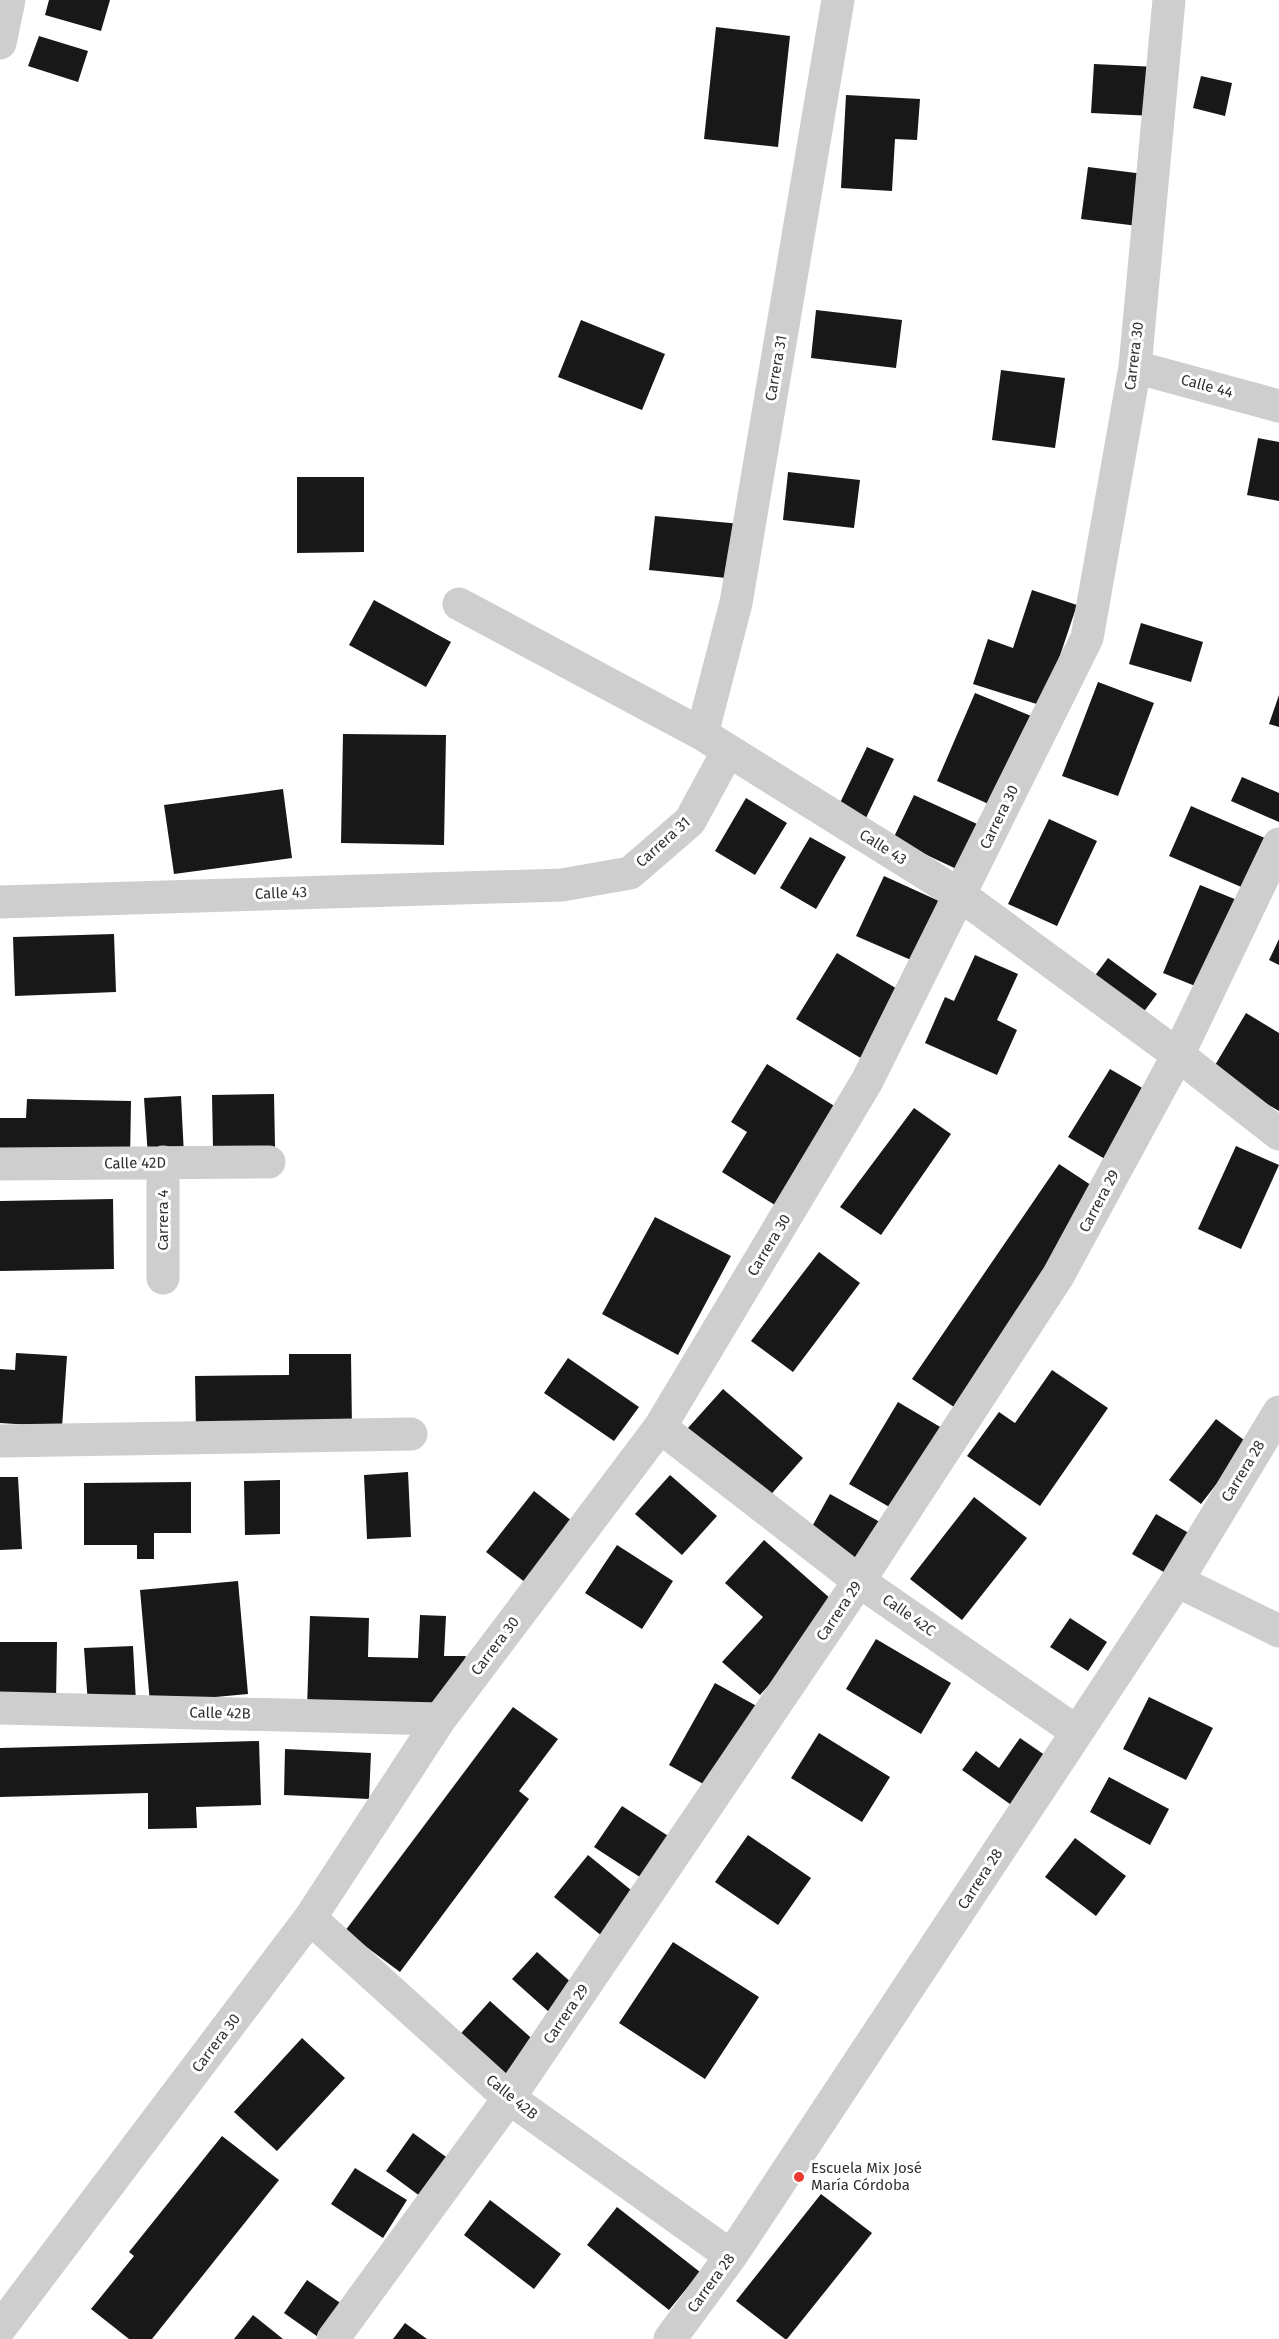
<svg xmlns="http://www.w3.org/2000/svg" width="1279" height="2339" font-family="'Fira Sans',sans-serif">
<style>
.building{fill:#181818}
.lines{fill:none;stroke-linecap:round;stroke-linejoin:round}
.minor{stroke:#cecece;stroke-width:33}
.poi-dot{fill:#eb3a31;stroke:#fff;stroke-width:2}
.labels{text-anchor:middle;stroke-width:6;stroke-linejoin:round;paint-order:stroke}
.street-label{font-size:15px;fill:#313131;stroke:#fff}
.poi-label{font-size:15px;fill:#313131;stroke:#fff;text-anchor:start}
</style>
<rect width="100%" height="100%" fill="#fff"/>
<path class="building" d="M49,0h61l-9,31 -56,-16z
M716,27l74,9 -12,111 -74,-8z
M39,36l49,15 -10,31 -50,-16z
M1094,64l63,3 -3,49 -63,-3z
M1201,76l31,7 -7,33 -32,-8z
M846,95l74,4 -3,41 -22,-1 -3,52 -51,-3z
M1088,167l56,7 -6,52 -57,-7z
M816,310l86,10 -6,48 -85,-10z
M581,320l84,34 -23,56 -84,-33z
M1001,370l64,8 -10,70 -63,-8z
M1258,438l21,4v59l-32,-6z
M788,472l72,8 -6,48 -71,-8z
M297,477h67v75l-67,1z
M655,516l86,8 -5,55 -87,-9z
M1032,590l45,15 -34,101 -70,-22 15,-45 25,9z
M374,600l77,42 -25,45 -77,-42z
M1141,623l62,19 -12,40 -62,-18z
M1098,682l56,21 -36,93 -56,-20z
M975,693l66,27 -39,90 -65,-29z
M1279,695v32l-10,-3z
M343,734l103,1 -2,110 -103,-2z
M867,747l27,12 -29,61 -27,-13z
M1242,777l37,16v29l-48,-21z
M283,789l9,69 -118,16 -10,-69z
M914,795l74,34 -21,45 -74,-35z
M746,798l41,25 -32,52 -40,-24z
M1191,806l76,33 -21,50 -77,-33z
M1049,819l48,22 -40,85 -49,-22z
M810,837l36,20 -30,52 -36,-21z
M884,876l55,25 -28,59 -55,-24z
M1200,885l42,17 -37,88 -42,-17z
M114,934l2,58 -101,4 -2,-59z
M1279,939v26l-10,-5z
M837,953l67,40 -40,67 -68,-41z
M975,955l43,19 -21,46 20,10 -20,45 -72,-32 20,-46 9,4z
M1108,958l49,36 -20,27 -49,-36z
M1246,1013l33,20v78l-68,-39z
M767,1064l69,43 -61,98 -53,-33 25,-40 -16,-10z
M1110,1069l46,27 -41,69 -47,-28z
M274,1094l1,53 -62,2 -1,-54z
M181,1096l3,59 -36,2 -4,-59z
M27,1099l104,2 -1,60 -130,-3v-40h26z
M914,1108l37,26 -70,101 -41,-28z
M1236,1146l43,19 -38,84 -43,-20z
M1059,1164l44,29 -146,216 -45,-30z
M113,1199l1,70 -114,2v-70z
M655,1217l76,39 -53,99 -76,-41z
M819,1252l41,31 -67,89 -42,-31z
M16,1353l51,3 -5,71 -62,-4v-54l15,1z
M289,1354h62l1,75 -156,1 -1,-54 94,-1z
M568,1358l71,49 -25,34 -70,-48z
M1052,1370l56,38 -68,98 -73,-50 32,-44 16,11z
M723,1389l80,69 -36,41 -80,-70z
M898,1402l44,26 -49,81 -44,-25z
M1216,1419l32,24 -47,61 -32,-24z
M408,1472l3,65 -44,2 -3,-64z
M670,1475l47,41 -35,39 -47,-41z
M0,1477h18l4,72 -22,1z
M280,1480v54l-35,1 -1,-54z
M191,1482v51h-37v26h-17v-14h-53v-62z
M534,1491l43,34 -47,61 -44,-34z
M830,1494l57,32 -23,40 -56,-32z
M974,1497l53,41 -65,82 -52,-41z
M1156,1514l43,25 -23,40 -44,-25z
M764,1540l76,67 -80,88 -38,-33 41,-45 -38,-34z
M617,1545l56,36 -31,48 -57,-36z
M238,1581l10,113 -98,9 -10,-113z
M420,1615l26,1 -2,40h22l-24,56 -135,-3 3,-93 59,2 -1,39 50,1z
M1070,1618l37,24 -19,29 -38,-24z
M876,1639l75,44 -30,51 -75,-45z
M0,1642h57l-1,60h-56z
M133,1646l3,56 -48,3 -4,-57z
M715,1683l47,26 -46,82 -47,-26z
M1149,1697l64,31 -27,52 -63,-31z
M513,1707l45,32 -39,52 10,8 -129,173 -55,-41z
M819,1733l71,44 -28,45 -71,-44z
M1020,1738l32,22 -35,49 -55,-39 14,-19 23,17z
M259,1741l2,64 -65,2 1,21 -49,1v-36l-148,4v-49z
M285,1749l86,4 -2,46 -85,-4z
M1109,1777l60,32 -19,36 -60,-33z
M622,1806l54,35 -27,42 -55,-36z
M748,1835l63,43 -33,47 -63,-43z
M1075,1838l51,38 -30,40 -51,-39z
M588,1855l54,44 -34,42 -54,-44z
M673,1942l86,55 -54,82 -86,-56z
M537,1952l36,32 -24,28 -37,-33z
M490,2001l48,43 -35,39 -48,-43z
M302,2038l43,40 -68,73 -43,-39z
M413,2133l43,31 -28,38 -42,-31z
M222,2136l57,44 -127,159h-23l-38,-30 43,-53 -5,-4z
M355,2168l52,32 -24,38 -52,-34z
M821,2194l51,39 -85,106h-2l-49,-38z
M490,2200l71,54 -27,35 -70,-54z
M617,2207l83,65 -31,38 -82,-65z
M307,2280l42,29 -28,30 -37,-26z
M253,2315l30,24h-49z
M405,2323l22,16h-34z"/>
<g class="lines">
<path class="minor" d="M0,43l9,-43
M1135,367l144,39
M459,604l243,130 258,161 218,160 101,79
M702,734l34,-131 102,-603
M0,902l562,-17 68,-12 60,-52 38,-70
M163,1162v116
M0,1164l269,-2
M660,1427l199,154 218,151
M0,1441l411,-7
M1177,1581l102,50
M0,1708l440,11
M310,1918l199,180 222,158
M0,2328l310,-410 130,-199 220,-292 207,-346 220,-443 48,-271 34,-367
M333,2339l176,-241 350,-517 199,-305 120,-221 101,-211
M670,2339l61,-83 446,-675 102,-169"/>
</g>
<circle class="poi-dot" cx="799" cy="2177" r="6"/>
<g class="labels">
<g class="street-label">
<text transform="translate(1134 356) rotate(-83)" y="5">Carrera 30</text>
<text transform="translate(776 368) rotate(-80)" y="5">Carrera 31</text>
<text transform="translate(1207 386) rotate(15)" y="5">Calle 44</text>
<text transform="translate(999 817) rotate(-64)" y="5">Carrera 30</text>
<text transform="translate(663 842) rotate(-42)" y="5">Carrera 31</text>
<text transform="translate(883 847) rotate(32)" y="5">Calle 43</text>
<text transform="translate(281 893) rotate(-2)" y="5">Calle 43</text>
<text transform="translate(135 1163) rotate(-1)" y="5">Calle 42D</text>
<text transform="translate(1099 1201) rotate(-62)" y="5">Carrera 29</text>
<text transform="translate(163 1220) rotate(-90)" y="5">Carrera 4</text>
<text transform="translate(769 1245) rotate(-59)" y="5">Carrera 30</text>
<text transform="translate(1243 1471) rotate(-59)" y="5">Carrera 28</text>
<text transform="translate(839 1611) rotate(-56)" y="5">Carrera 29</text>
<text transform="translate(909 1615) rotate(35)" y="5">Calle 42C</text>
<text transform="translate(495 1646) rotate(-53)" y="5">Carrera 30</text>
<text transform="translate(220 1713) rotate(1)" y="5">Calle 42B</text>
<text transform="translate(980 1879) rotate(-57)" y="5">Carrera 28</text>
<text transform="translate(566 2014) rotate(-56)" y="5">Carrera 29</text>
<text transform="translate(216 2043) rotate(-53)" y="5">Carrera 30</text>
<text transform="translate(512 2097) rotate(39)" y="5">Calle 42B</text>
<text transform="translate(711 2283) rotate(-54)" y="5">Carrera 28</text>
</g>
<g class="poi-label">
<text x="811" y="2173">Escuela Mix José<tspan x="811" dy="17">María Córdoba</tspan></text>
</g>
</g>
</svg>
